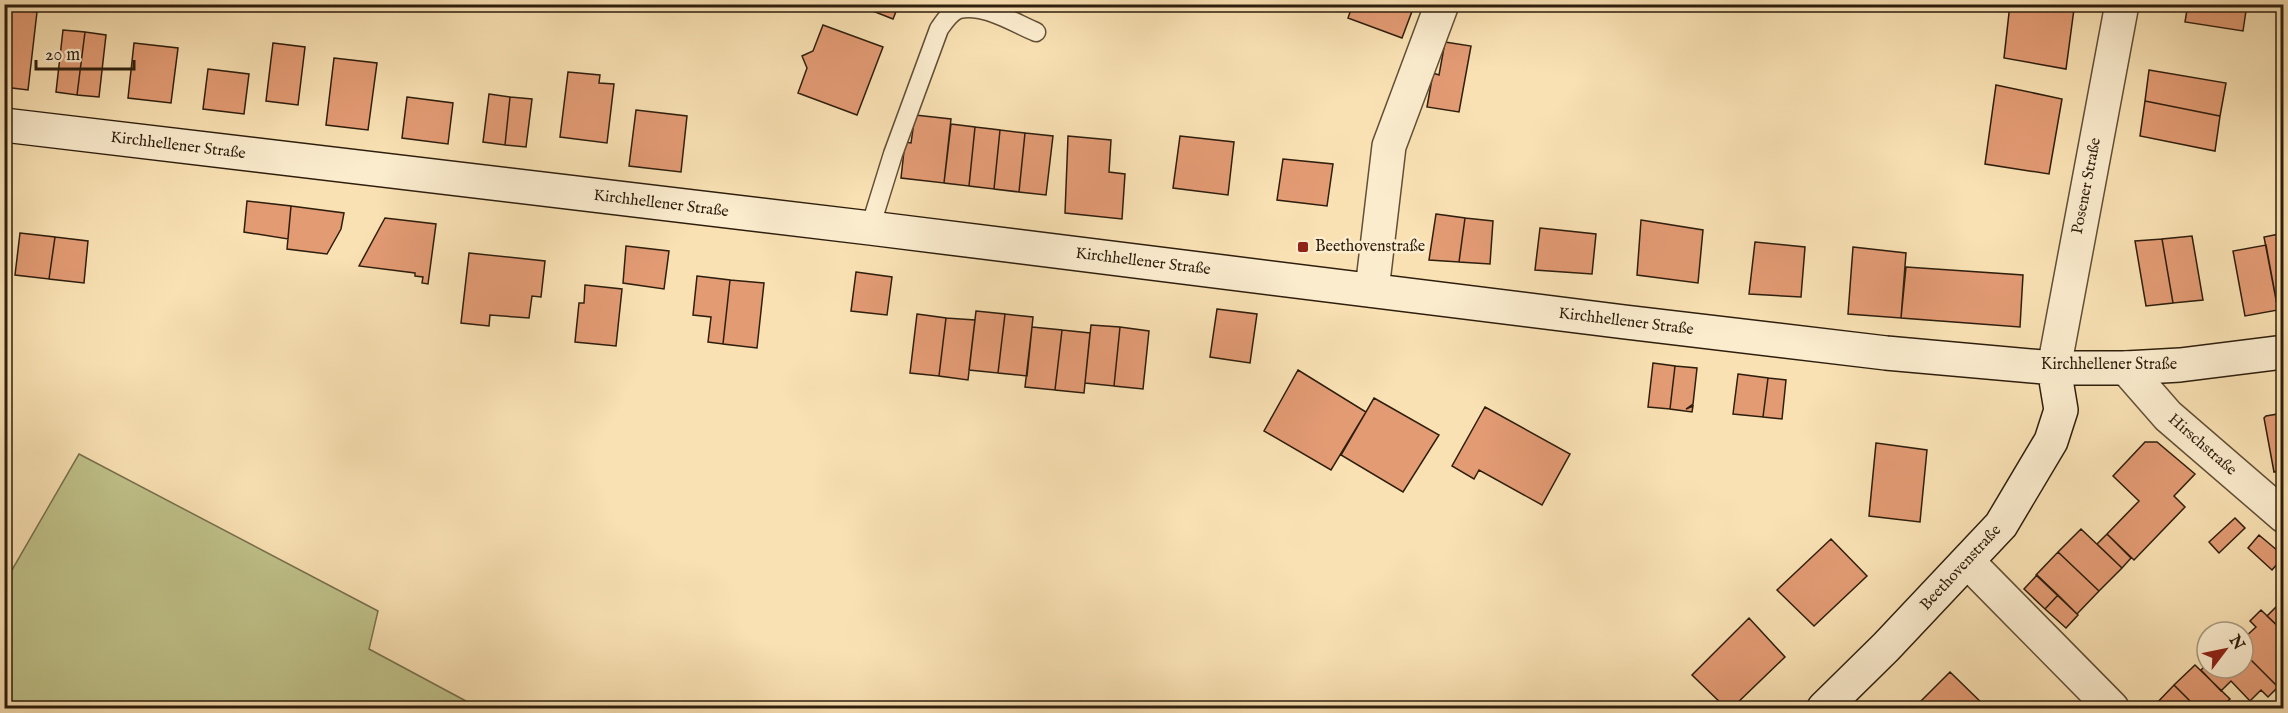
<svg xmlns="http://www.w3.org/2000/svg" width="2288" height="713" font-family="'IM FELL English',serif">
  <style>
    .green { fill: #c0c28a; stroke: #77704c; stroke-width: 1.5 }
    .building { fill: #e39b74; stroke: #2e1e0d; stroke-width: 1.5 }
    .lines { fill: none; stroke-linecap: round; stroke-linejoin: round }
    .lane-casing { stroke: #614f36; stroke-width: 21 }
    .street-casing { stroke: #614f36; stroke-width: 36 }
    .secondary-casing { stroke: #2e1e0d; stroke-width: 36 }
    .lane { stroke: #fbecce; stroke-width: 18 }
    .street { stroke: #fbecce; stroke-width: 33 }
    .secondary { stroke: #fbecce; stroke-width: 33 }
    .poi-dot { fill: #8f2418; stroke: #fbecce; stroke-width: 2 }
    .labels { text-anchor: middle; dominant-baseline: central; stroke-width: 5; stroke-linejoin: round; paint-order: stroke }
    .street-label { font-size: 16px; fill: #2e1e0d; stroke: #fbecce }
    .poi-label { font-size: 16px; fill: #2e1e0d; stroke: #fbecce; text-anchor: start }
  </style>
  <rect width="100%" height="100%" fill="#f9e1b3"/>
  <filter id="stains"><feTurbulence type="fractalNoise" baseFrequency=".00333" numOctaves="4"/><feColorMatrix values="0 0 0 0 .2 0 0 0 0 .09 0 0 0 0 .02 0 0 0 .5 -.17"/></filter>
  <radialGradient id="worn" r=".72"><stop offset=".6" stop-color="#630" stop-opacity="0"/><stop offset="1" stop-color="#630" stop-opacity=".3"/></radialGradient>
  <path class="green" d="M79,454l299,157 -9,38 110,59h-474v-126z"/>
  <path class="building" d="M855,4h44l-6,15z
    M1353,4h58l3,2 -12,32 -54,-20z
    M2010,4h32l32,5 -8,60 -62,-11z
    M2188,4h59l-4,27 -58,-9z
    M4,8l33,4 -9,78 -24,-3z
    M823,25l60,22 -26,68 -59,-22 9,-25 -5,-12 11,-5z
    M63,30l22,2 -8,63 -21,-3z
    M85,32l21,3 -7,62 -22,-2z
    M1445,42l26,4 -12,66 -32,-5 6,-34 6,2z
    M134,43l44,5 -7,55 -43,-5z
    M273,43l32,4 -7,58 -32,-4z
    M334,58l43,5 -9,67 -42,-5z
    M208,69l41,5 -5,40 -41,-5z
    M2149,70l77,13 -6,33 -75,-15z
    M568,72l32,3 -1,8 15,1 -7,59 -47,-6z
    M1996,85l66,14 -13,75 -64,-10z
    M489,94l21,3 -5,48 -22,-3z
    M407,97l46,6 -5,41 -46,-6z
    M510,97l22,2 -6,48 -21,-2z
    M2145,101l75,15 -5,35 -75,-15z
    M636,110l51,6 -6,56 -52,-6z
    M915,115l36,4 -7,64 -43,-5 4,-36 6,1z
    M951,124l24,3 -6,59 -25,-3z
    M975,127l25,3 -6,59 -25,-3z
    M1000,130l25,3 -6,59 -25,-3z
    M1025,133l28,3 -7,59 -27,-3z
    M1068,136l43,4 -2,32 16,2 -3,45 -57,-6z
    M1180,136l54,6 -6,53 -55,-7z
    M1283,159l50,5 -6,42 -50,-6z
    M247,201l44,5 -3,33 -44,-7z
    M291,206l53,7 -3,16 -14,25 -40,-5z
    M1436,214l29,4 -6,44 -30,-2z
    M385,218l51,6 -8,60 -6,-1 1,-6 -8,-1v-3l-56,-7z
    M1465,218l28,3 -3,43 -31,-2z
    M1641,220l62,10 -5,53 -61,-8z
    M1540,228l56,6 -4,40 -57,-4z
    M20,233l35,4 -6,42 -34,-4z
    M2284,233v75l-6,2 -14,-73z
    M2192,236l11,64 -30,3 -11,-64z
    M55,237l33,4 -4,42 -35,-4z
    M2162,239l11,64 -27,3 -11,-65z
    M1755,242l50,5 -4,50 -52,-3z
    M2266,245l12,65 -33,6 -12,-65z
    M626,246l43,5 -5,38 -41,-6z
    M1853,247l53,6 -5,65 -53,-4z
    M469,253l76,8 -4,36 -9,-1 -3,22 -39,-3 -1,11 -28,-3z
    M1906,267l117,8 -3,52 -119,-9z
    M856,272l36,5 -5,38 -36,-4z
    M697,276l33,4 -7,64 -15,-2 3,-25 -18,-2z
    M730,280l34,3 -7,65 -34,-4z
    M585,285l37,4 -6,57 -41,-4 4,-39h5z
    M1217,309l40,5 -7,49 -40,-6z
    M976,311l29,3 -7,59 -29,-3z
    M917,314l29,4 -7,58 -29,-3z
    M1005,314l28,3 -6,59 -29,-3z
    M946,318l29,2 -7,60 -29,-4z
    M1091,325l29,2 -6,59 -29,-3z
    M1032,327l30,3 -7,60 -30,-3z
    M1120,327l29,4 -6,58 -29,-3z
    M1062,330l28,3 -6,60 -29,-3z
    M1653,363l22,3 -5,43 -22,-2z
    M1675,366l22,2 -4,36 -7,5 7,-3 -1,6 -22,-3z
    M1298,370l68,42 -35,58 -67,-39z
    M1738,374l30,4 -5,39 -30,-3z
    M1768,378l18,2 -4,39 -19,-2z
    M1374,398l65,37 -36,57 -62,-37z
    M1485,407l85,47 -28,51 -63,-35 -5,9 -22,-13z
    M2284,413v57l-10,2 -10,-54 2,-2z
    M2145,442h12l38,32 -21,22 11,11 -51,53 -27,-26 32,-33 -26,-25z
    M1876,443l51,7 -7,72 -51,-6z
    M2235,518l10,10 -26,25 -10,-11z
    M2081,529l41,39 -23,23 -41,-39z
    M2107,534l24,24 -9,10 -25,-24z
    M2259,535l25,21 -12,14 -24,-22z
    M1831,539l36,37 -53,50 -37,-36z
    M2058,552l41,39 -22,23 -41,-39z
    M2037,575l21,20 -13,14 -21,-20z
    M2058,595l20,20 -12,13 -21,-19z
    M2284,599v33l-17,-16z
    M2261,610l23,22v15l-2,2 2,2v17l-3,2 3,3v9l-6,5 -35,-35v-13l13,-12 -6,-6z
    M1749,618l36,39 -53,51h-6l-34,-33z
    M2243,652l35,35 -10,10 -7,-7 -11,11 -19,-20 -10,10 -20,-21 6,-6v4h36z
    M2195,665l35,34 -10,9h-23l-23,-23z
    M1950,672l37,36h-73z
    M2174,685l23,23h-41l-2,-2z"/>
  <g class="lines">
    <g class="lane-casing">
      <path id="lane" d="M870,228l23,-74 46,-125c5,-7 11,-17 20,-20 25,-6 55,14 77,23"/>
    </g>
    <g class="street-casing">
      <path id="street" d="M1372,290l17,-144 53,-142
        M2054,368l68,-364
        M2126,368l42,48 116,100
        M1968,562l144,146"/>
    </g>
    <g class="secondary-casing">
      <path id="secondary" d="M4,125l866,103 755,94 261,31 168,15h72l54,-3 104,-13
        M1824,708l62,-61 115,-122 50,-84 10,-31 -7,-42"/>
    </g>
    <use href="#lane" class="lane"/>
    <use href="#street" class="street"/>
    <use href="#secondary" class="secondary"/>
  </g>
  <rect class="poi-dot" x="1297" y="241" width="12" height="12" rx="3"/>
  <g class="labels">
    <g class="street-label">
      <text transform="translate(178 146) rotate(7)">Kirchhellener Straße</text>
      <text transform="translate(2087 186) rotate(-79)">Posener Straße</text>
      <text transform="translate(661 204) rotate(7)">Kirchhellener Straße</text>
      <text transform="translate(1143 262) rotate(7)">Kirchhellener Straße</text>
      <text transform="translate(1626 322) rotate(7)">Kirchhellener Straße</text>
      <text x="2109" y="365">Kirchhellener Straße</text>
      <text transform="translate(2202 445) rotate(41)">Hirschstraße</text>
      <text transform="translate(1961 568) rotate(-47)">Beethovenstraße</text>
    </g>
    <g class="poi-label">
      <text x="1315" y="247">Beethovenstraße</text>
    </g>
  </g>
  <rect width="2288" height="713" fill="none" stroke="#f9e1b3" stroke-width="24"/>
  <rect x="6" y="6" width="2276" height="701" fill="none" stroke="#2e1e0d" stroke-width="3"/>
  <rect x="12" y="12" width="2264" height="689" fill="none" stroke="#2e1e0d" stroke-width="1.5"/>
  <g transform="translate(2225 650) rotate(58)"><circle r="28" fill="#fbecce" stroke="#a99a81" stroke-width="1.5"/>
  <path d="M0-4.5L10 22L0 15L-10 22Z" fill="#8f2418"/>
  <text y="-9" font-size="16" font-weight="bold" text-anchor="middle" fill="#2e1e0d">N</text>
  </g>
  <path d="M36 60v9h98v-9" fill="none" stroke="#2e1e0d" stroke-width="3"/>
  <text x="45" y="60" font-size="18" fill="#2e1e0d" stroke="#fbecce" stroke-width="4.5" paint-order="stroke">20 m</text>
  <rect width="100%" height="100%" filter="url(#stains)"/>
  <rect width="100%" height="100%" fill="url(#worn)"/>
</svg>
